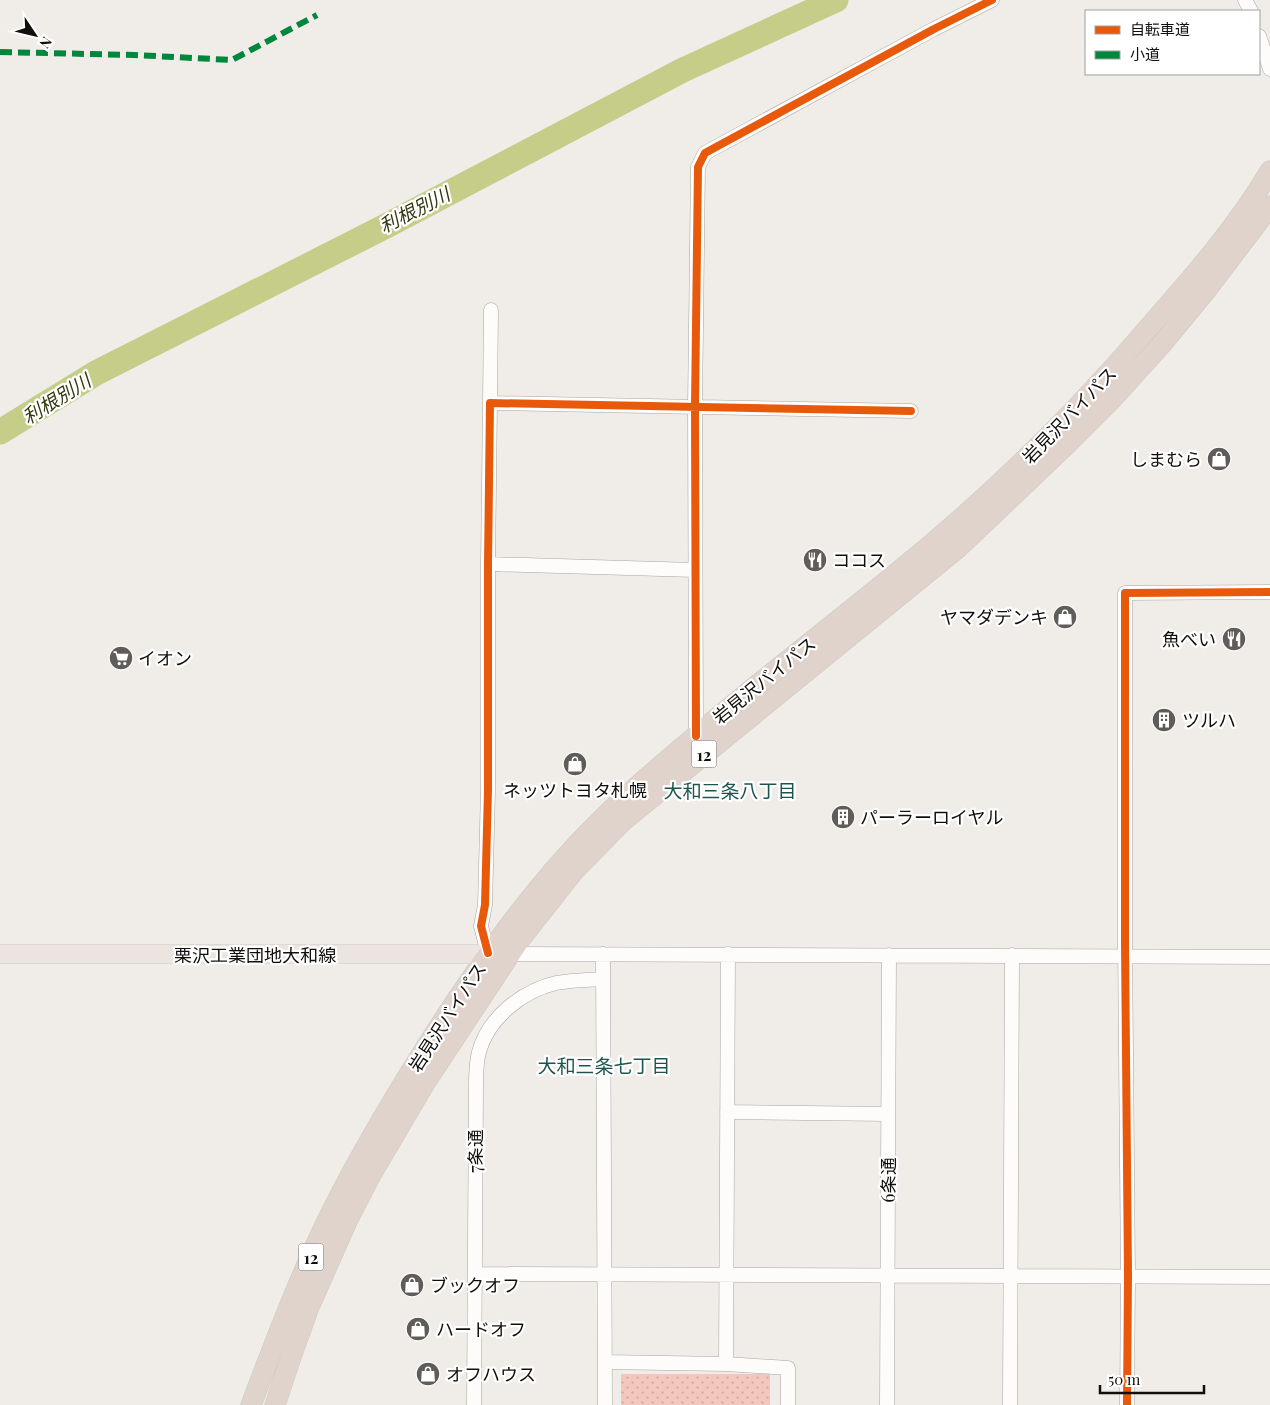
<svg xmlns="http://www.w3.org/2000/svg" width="1270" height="1405" font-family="'Playfair Display','Noto Sans JP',serif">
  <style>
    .park { fill: url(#park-dots) }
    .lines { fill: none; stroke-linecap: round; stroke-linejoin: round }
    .river { stroke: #c5cd88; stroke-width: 25 }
    .minor-casing { stroke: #a8a6a2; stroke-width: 15 }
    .major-casing { stroke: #cac8c6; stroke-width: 19 }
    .highway-casing { stroke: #cac8c6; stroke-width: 21 }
    .minor { stroke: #fdfcfb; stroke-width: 14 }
    .major { stroke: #ece4de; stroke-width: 18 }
    .highway { stroke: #e0d3cb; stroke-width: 20 }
    .quiet { stroke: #00873e; stroke-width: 6; stroke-dasharray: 12 6; stroke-linecap: butt }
    .cycleway-casing { stroke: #fff; stroke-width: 11 }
    .cycleway { stroke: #e8590c; stroke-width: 8 }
    .labels { text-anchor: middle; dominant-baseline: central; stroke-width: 4.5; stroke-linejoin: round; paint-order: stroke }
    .shield { fill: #fff; stroke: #585755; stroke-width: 1 }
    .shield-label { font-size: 16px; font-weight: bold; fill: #110f0c }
    .street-label { font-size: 18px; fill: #110f0c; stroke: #fff }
    .poi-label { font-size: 18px; fill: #110f0c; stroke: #fff; text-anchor: start }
    .water-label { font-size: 19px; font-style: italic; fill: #33380f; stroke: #fff }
    .neighbourhood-label { font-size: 19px; fill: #1d554c; stroke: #fff }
  </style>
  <defs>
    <pattern id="park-dots" width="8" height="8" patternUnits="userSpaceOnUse" patternTransform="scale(1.25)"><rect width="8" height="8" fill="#f4c7be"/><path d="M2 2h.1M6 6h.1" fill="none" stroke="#d0aaa2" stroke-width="1.8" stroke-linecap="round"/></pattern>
  </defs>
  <rect width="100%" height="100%" fill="#f0ece7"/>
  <path class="park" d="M621,1374h149v31h-149z"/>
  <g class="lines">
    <path class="river" d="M0,432l96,-59 288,-146 299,-157 153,-70"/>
    <g class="minor-casing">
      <path id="minor" d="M1245,0l6,11
        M1259,36l11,33
        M490,403l1,-93
        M488,564l207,6
        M696,736l-1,-330 3,-239 7,-14 229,-124 58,-29
        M488,953l-7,-27 4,-21 3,-115v-226l2,-161 421,8
        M510,954l760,3
        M603,954l2,451
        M727,1112l161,2
        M475,1274l795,3
        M605,1362l121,2 62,4v37
        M726,1364l2,-410
        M474,1405l2,-319c0,-11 0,-23 3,-34 9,-34 43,-61 77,-69 15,-3 31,-3 46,-4
        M887,1405l2,-450
        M1010,1405l2,-450
        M1127,1405l1,-129 -3,-334v-349l145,-1"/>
    </g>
    <g class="major-casing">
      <path id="major" d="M0,954h499"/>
    </g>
    <g class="highway-casing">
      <path id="highway" d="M251,1405c24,-63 48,-127 78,-188 35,-71 76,-138 119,-204 44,-66 90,-130 146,-186 30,-31 64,-59 97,-87 64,-55 131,-106 196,-159 96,-77 184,-162 263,-255 43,-49 87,-99 120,-155
        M275,1405l17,-51 17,-47 39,-88 24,-46 53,-90 93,-141 55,-70 51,-52 335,-273 103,-98 51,-51 48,-53 47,-57 62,-82"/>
    </g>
    <use href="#minor" class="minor"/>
    <use href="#major" class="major"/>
    <use href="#highway" class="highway"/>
    <path class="quiet" d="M0,52l134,3 98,5 85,-45"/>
    <g class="cycleway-casing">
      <path id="cycleway" d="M696,736l-1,-330 3,-239 7,-14 229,-124 58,-29
        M488,953l-7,-27 4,-21 3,-115v-226l2,-161 421,8
        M1127,1405l1,-129 -3,-334v-349l145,-1"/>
    </g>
    <use href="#cycleway" class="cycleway"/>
  </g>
  <defs>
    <g id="shop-disc" transform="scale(1.25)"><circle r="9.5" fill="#5f5c59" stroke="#fff"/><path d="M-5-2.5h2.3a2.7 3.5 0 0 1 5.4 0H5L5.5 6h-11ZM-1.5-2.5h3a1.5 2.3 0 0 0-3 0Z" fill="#fff"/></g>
    <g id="restaurant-disc" transform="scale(1.25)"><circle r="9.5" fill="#5f5c59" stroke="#fff"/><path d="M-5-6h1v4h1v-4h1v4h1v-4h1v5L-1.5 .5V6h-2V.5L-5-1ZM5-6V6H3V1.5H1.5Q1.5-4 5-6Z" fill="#fff"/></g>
    <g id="supermarket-disc" transform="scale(1.25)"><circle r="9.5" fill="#5f5c59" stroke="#fff"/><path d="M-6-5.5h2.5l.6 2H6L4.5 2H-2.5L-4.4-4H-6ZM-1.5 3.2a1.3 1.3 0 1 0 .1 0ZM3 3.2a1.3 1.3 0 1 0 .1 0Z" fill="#fff"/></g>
    <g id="building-disc" transform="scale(1.25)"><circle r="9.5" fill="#5f5c59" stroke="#fff"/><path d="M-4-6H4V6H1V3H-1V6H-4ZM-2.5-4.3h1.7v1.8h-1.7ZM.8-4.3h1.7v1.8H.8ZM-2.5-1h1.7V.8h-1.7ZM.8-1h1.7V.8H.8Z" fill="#fff"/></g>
  </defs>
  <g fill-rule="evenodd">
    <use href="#shop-disc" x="1219" y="459"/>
    <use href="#restaurant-disc" x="815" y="560"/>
    <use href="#shop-disc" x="1065" y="617"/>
    <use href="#restaurant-disc" x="1234" y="639"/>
    <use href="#supermarket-disc" x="121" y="658"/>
    <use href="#building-disc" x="1164" y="720"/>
    <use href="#shop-disc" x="575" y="764"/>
    <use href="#building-disc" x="843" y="817"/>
    <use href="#shop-disc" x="412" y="1285"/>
    <use href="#shop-disc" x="418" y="1329"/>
    <use href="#shop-disc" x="428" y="1374"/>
  </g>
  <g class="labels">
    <g class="shield">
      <rect x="691.5" y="740.5" width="25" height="27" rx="4"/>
      <rect x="298.5" y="1243.5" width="25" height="27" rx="4"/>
    </g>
    <g class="shield-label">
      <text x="704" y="754">12</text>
      <text x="311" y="1257">12</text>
    </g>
    <g class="street-label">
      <text transform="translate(1069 415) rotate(-46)">岩見沢バイパス</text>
      <text transform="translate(764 680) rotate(-39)">岩見沢バイパス</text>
      <text x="255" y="955">栗沢工業団地大和線</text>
      <text transform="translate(447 1017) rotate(-57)">岩見沢バイパス</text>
      <text transform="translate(475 1151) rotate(-90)">7条通</text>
      <text transform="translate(888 1180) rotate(-90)">6条通</text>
    </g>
    <g class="poi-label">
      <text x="1202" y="459" text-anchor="end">しまむら</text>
      <text x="832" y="560">ココス</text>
      <text x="1048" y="617" text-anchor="end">ヤマダデンキ</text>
      <text x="1216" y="639" text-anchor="end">魚べい</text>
      <text x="138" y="658">イオン</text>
      <text x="1182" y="720">ツルハ</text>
      <text x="575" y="790" text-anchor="middle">ネッツトヨタ札幌</text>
      <text x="860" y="817">パーラーロイヤル</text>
      <text x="430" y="1285">ブックオフ</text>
      <text x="436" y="1329">ハードオフ</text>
      <text x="446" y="1374">オフハウス</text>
    </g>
    <g class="water-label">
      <text transform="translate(414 209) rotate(-27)">利根別川</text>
      <text transform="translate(56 398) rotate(-32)">利根別川</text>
    </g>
    <g class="neighbourhood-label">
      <text x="730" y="790">大和三条八丁目</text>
      <text x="604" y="1065">大和三条七丁目</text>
    </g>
  </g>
  <rect x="1085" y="10" width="175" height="65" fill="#ffffff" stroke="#a09f9e"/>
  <rect x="1095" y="26" width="25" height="8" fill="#e8590c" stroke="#a09f9e"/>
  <text x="1130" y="35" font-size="15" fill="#110f0c">自転車道</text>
  <rect x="1095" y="51" width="25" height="8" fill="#00873e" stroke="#a09f9e"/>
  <text x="1130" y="60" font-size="15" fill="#110f0c">小道</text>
  <g transform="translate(35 35) rotate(125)" stroke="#ffffff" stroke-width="4" paint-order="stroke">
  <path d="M0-4L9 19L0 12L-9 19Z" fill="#110f0c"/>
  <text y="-8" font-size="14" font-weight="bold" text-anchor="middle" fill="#110f0c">N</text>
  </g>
  <path d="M1100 1385v8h104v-8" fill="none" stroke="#110f0c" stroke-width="2.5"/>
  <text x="1108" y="1385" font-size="15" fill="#110f0c" stroke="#ffffff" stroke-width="4" paint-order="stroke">50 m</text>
</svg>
